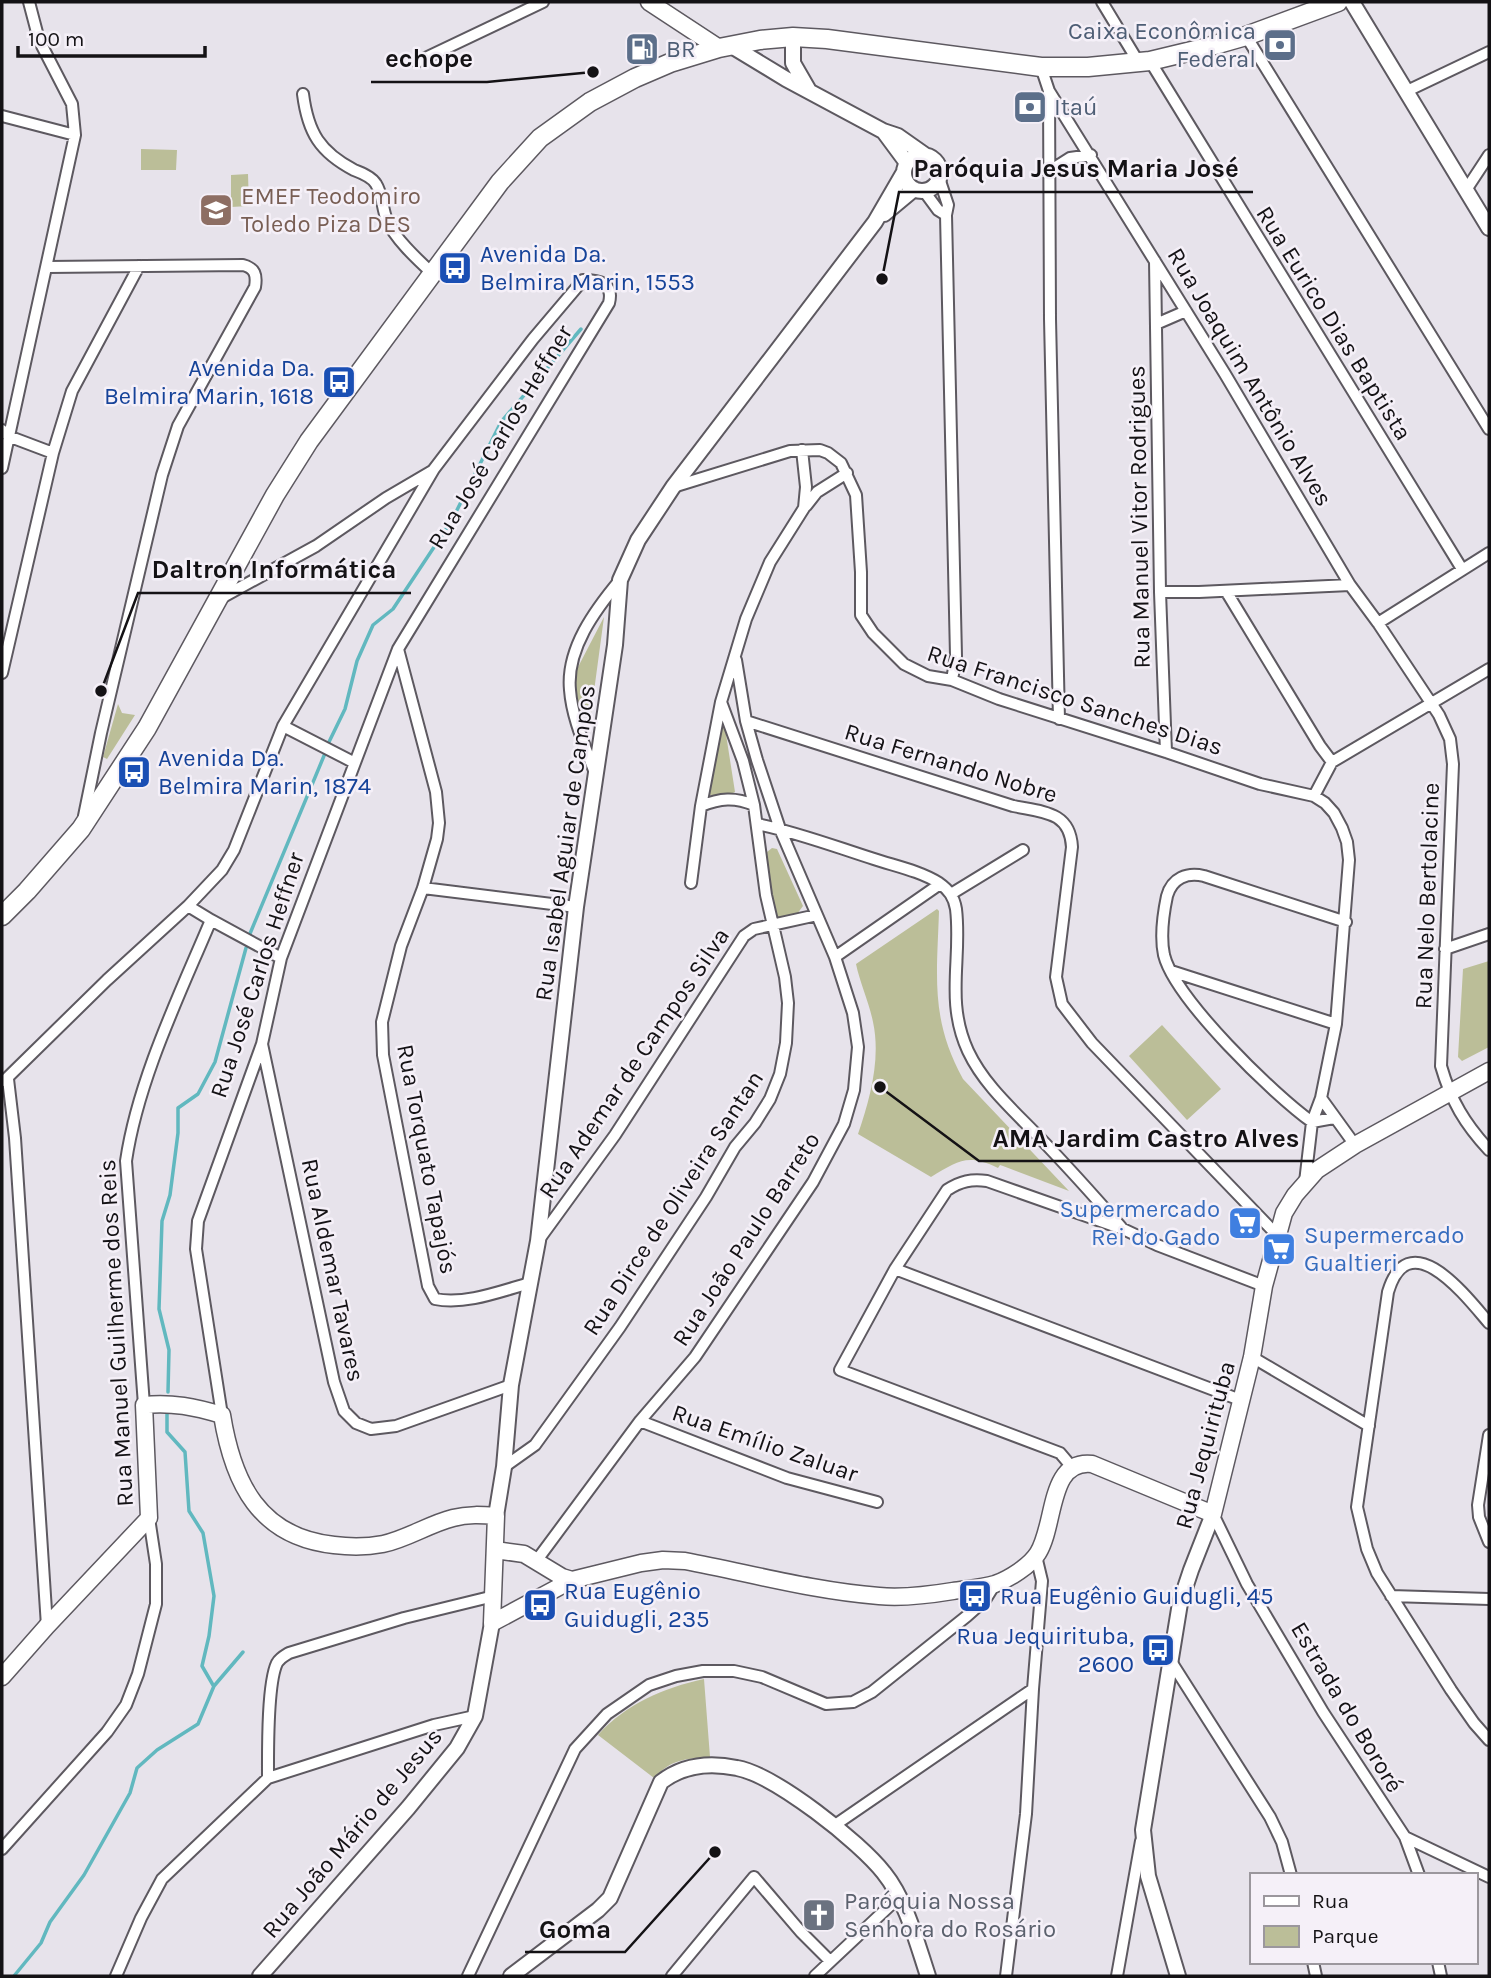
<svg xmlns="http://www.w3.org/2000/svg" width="1491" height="1978" font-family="Karla,sans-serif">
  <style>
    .green { fill: #bbbe98 }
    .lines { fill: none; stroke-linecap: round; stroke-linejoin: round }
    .stream { stroke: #61b8bf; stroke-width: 3.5 }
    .minor-casing { stroke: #5d5960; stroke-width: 14 }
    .tertiary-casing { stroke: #5d5960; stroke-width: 18 }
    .secondary-casing { stroke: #5d5960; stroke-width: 19 }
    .primary-casing { stroke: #5d5960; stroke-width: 21 }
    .minor { stroke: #fff; stroke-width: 10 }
    .tertiary { stroke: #fff; stroke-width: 14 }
    .secondary { stroke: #fff; stroke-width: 16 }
    .primary { stroke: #fff; stroke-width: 18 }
    .labels { text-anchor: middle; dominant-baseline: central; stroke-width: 5; stroke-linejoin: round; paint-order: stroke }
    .service-label { font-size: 24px; fill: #4e5e75; stroke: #f5f0f8; text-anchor: start }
    .education-label { font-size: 24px; fill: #785e54; stroke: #f5f0f8; text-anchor: start }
    .transit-label { font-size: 24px; fill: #164399; stroke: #f5f0f8; text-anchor: start }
    .street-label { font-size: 24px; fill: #141215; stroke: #f5f0f8 }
    .shop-label { font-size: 24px; fill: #366cbe; stroke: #f5f0f8; text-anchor: end }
    .worship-label { font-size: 24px; fill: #5b616d; stroke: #f5f0f8; text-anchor: start }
    .leader { fill: none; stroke: #141215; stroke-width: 2.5 }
    .callout-dot { fill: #141215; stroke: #f5f0f8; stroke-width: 2.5 }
    .callout-label { font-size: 26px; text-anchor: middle; font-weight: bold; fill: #141215; stroke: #f5f0f8; stroke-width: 5; stroke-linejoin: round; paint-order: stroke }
  </style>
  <rect width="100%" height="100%" fill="#e7e3eb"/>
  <path class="green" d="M141,149l36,1 -1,20h-35z
    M248,174l1,32 -18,1v-32z
    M604,617l-14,104 -26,-27z
    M118,704l4,9 13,2 -28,44 -4,-2z
    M721,725l4,3 10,64c-11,6 -20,6 -31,0z
    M772,848l5,1 26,57 -9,12 -14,1 -9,-7 -4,-60z
    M937,909l2,2c-2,65 -9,108 24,168l106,112 -66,-25 -3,-1 -2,3c-31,-15 -40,-7 -67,9l-73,-43c12,-35 23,-75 15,-112 -4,-20 -13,-39 -17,-58z
    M1489,961v86l-27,14 -4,-4 5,-88z
    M1162,1025l59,64 -34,31 -58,-64z
    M704,1679l6,78c-26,2 -38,2 -56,21l-56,-43c28,-31 65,-47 106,-56z"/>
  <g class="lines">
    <path class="stream" d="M328,744l17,-35 12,-48 16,-36 20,-16 59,-89 49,-98 80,-93
      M249,936l77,-185
      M168,1392l1,-42 -10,-41 3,-88 8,-26 8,-62v-25l20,-14 17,-32 31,-114
      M167,1409v23l18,20 4,59 14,22 11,63 -5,40 -7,30 11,19
      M14,1976l27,-33 9,-21 34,-47 46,-82 7,-25 20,-18 41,-26 16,-38 29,-34"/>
    <g class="minor-casing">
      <path id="minor" d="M1102,2l37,61
        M1246,36l243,393
        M1150,61l312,508
        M417,62l126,-60
        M1041,67l8,24 176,283 125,211 28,38 61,92 11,24 3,25 -12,302c10,35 24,58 48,84
        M1049,91l1,228 9,400
        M1407,91l82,-39
        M303,94c5,39 17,58 51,76 8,3 18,7 22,14 7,11 6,25 11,36 7,18 31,40 45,53
        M2,116l73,19
        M1048,172l22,-14 21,-3
        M939,178l9,27 -2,10 10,441 -4,24
        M1466,190l23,-35
        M924,191l14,19 8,5
        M1155,261l5,331 6,160
        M48,267l195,-2c12,3 14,10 12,22l-77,139 -16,49 -61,258 -17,83
        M1156,324l30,-13
        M2,430l6,6 45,17
        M2,468l73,-333 -3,-31 -33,-64 -10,-38
        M673,487l117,-36 30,-1 8,3 13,10 15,32 5,77v43l12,18 31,31 24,12 24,4 47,19 167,53 94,32 54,12 11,7 9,10 8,15 5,14 2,18 -13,164 -15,74 -9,24 -7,60
        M806,506l11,-14 30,-19
        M1226,591l94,155 12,16 -18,34
        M1160,592h39l151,-7
        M221,598l95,-52 70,-48 46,-27
        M1378,623l111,-70
        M398,649l38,143 3,31 -2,16 -14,49 -22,58 -19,76 1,33 45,231 7,13c31,6 66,-8 95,-16
        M2,673l51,-220 19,-62 67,-125
        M746,721l267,85c29,6 57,5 59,41l-16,130 6,27 30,39 185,192
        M283,726l70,36
        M1332,762l157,-93
        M595,773c-10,-27 -23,-55 -25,-83 -4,-41 25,-80 50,-110
        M701,806c19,-8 34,-9 53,-1
        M757,824c40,8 79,23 117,35 21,7 46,12 65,24 10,7 15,14 17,26 6,50 -11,92 12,142 16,34 45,59 71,86 28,29 55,59 82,90
        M691,883l10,-77 20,-104 25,-83 24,-57 34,-54 2,-21 -4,-37
        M423,888l153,19
        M951,894l72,-44
        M211,920l70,38
        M1445,949l44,-15
        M835,957l105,-73
        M1171,971l165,53
        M262,1044l72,338 10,29 12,12 15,6 25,-3 115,-41
        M8,1079l7,59 32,488
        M4,1081l103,-101 81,-74
        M1321,1098l34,47
        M1334,1118l-22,4c-38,-27 -137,-123 -148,-167 -4,-19 -1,-40 3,-59 5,-18 20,-24 37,-20l142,46
        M538,1241l77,-106 129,-199 10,-7 63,-14
        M895,1269l348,132
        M1489,1323c-23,-27 -80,-101 -101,-31l-31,215 10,42 10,24 74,117 23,33 15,17
        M1252,1357l117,69
        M144,1405l-18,-244c12,-81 53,-165 85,-241l-23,-14 34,-36 12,-20 49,-124 151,-257 99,-130 50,-59c16,0 31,3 26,23l-211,346 -117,309 -19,86 -64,177 -2,28 26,166
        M640,1421l147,57 90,24
        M1489,1435l-11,70 1,12 10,25
        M1071,1466l-11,-13 -220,-83 55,-101 52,-79c14,-9 24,-11 40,-9l136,48 34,16 107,41
        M504,1467l31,-22 85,-118 86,-130 29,-50 20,-24 15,-24 10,-25 6,-31 2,-40 -3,-26 -19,-82 -12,-90 -11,-44 -22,-59
        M1213,1514l34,70 76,128 82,125 84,40
        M537,1560l103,-139 55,-64 118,-175 31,-58 10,-34 4,-43 -5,-34 -18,-56 -55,-128 -23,-69 -11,-39 -10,-61
        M1391,1596l98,3
        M1172,1663l98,154 12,25 9,33
        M268,1778c0,-25 -1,-94 9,-115 3,-5 7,-7 12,-10l115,-35 90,-22
        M835,1825l198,-136
        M1405,1837l14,38
        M2,1849l105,-117 19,-27 12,-31 18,-70v-40l-7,-46
        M1313,1962l3,14
        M1438,1962l3,14
        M116,1976l25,-58 21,-39 106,-101 166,-53 41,-9
        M468,1976l107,-227 32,-35 42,-29 27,-9 27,-5h31l28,6 64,27 27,-2 19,-10 95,-76 18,-16 10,-16
        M672,1976l82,-99 47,55 29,29
        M815,1976l83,-78
        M1006,1976l20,-162 7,-125 9,-108 -6,-25
        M1117,1976l24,-135"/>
    </g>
    <g class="tertiary-casing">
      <path id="tertiary" d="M1352,2l137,226
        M793,37v26l15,26
        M730,45l56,34 97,52 15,5 27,19
        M884,132l23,31
        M904 173a18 18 0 1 1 36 0a18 18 0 1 1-36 0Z
        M884,214l30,-25
        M496,1516l8,-49 7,-82 27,-144 38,-334 39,-262 5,-65 18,-40 35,-53 202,-265 29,-50
        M260,1976l148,-168 49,-60 18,-32 17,-93
        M511,1976l87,-66 12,-12 51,-116c22,-17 48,-20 76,-14 38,7 123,74 147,105 22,27 33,70 44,103
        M1178,1976l-30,-100 -5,-46 37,-227 11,-33 22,-56"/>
    </g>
    <g class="secondary-casing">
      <path id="secondary" d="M649,2l70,46
        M495,1550l29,4 38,23 10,3
        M492,1623l80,-43 69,-17 22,-3 22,1c64,12 128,30 194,35 23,2 50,-1 74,-5 13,-2 29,-3 42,-7 14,-5 35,-18 43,-31 18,-29 10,-94 54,-89l121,50 39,-157 12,-71 20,-73 11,-18 22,-25 38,-25 134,-74
        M2,1677l45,-51 102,-108 -5,-113c28,-3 51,2 78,10 11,68 37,122 112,130 16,2 33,2 49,-1 24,-5 46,-20 70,-26 15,-4 29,-3 43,-2l-4,107"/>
    </g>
    <g class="primary-casing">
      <path id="primary" d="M2,916l25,-25 54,-62 66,-101 128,-233 34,-54 191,-259 40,-44 50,-36 45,-24 35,-15 49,-15 41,-8 33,-3 34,2 214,28h47l62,-6 54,-13 42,-12 92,-34"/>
    </g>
    <use href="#minor" class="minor"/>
    <use href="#tertiary" class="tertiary"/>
    <use href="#secondary" class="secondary"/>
    <use href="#primary" class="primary"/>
  </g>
  <defs>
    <g id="bank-square" transform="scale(1.75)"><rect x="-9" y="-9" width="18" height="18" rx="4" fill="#5c6f8a" stroke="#f5f0f8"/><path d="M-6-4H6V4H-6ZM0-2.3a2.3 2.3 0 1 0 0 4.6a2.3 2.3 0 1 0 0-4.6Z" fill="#fff"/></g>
    <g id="fuel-square" transform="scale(1.75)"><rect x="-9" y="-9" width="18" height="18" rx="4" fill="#5c6f8a" stroke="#f5f0f8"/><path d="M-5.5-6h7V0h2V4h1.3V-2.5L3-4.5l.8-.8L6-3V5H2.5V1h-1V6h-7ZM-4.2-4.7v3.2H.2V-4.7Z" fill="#fff"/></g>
    <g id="school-square" transform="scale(1.75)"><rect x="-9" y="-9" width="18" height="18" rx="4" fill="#8d6e63" stroke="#f5f0f8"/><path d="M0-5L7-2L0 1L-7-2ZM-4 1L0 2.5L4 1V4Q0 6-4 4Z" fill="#fff"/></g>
    <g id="bus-square" transform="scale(1.75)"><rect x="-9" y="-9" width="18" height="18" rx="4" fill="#1a4fb4" stroke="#f5f0f8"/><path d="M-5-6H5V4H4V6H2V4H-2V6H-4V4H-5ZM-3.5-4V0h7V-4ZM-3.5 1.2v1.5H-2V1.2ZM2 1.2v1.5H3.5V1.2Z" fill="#fff"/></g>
    <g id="supermarket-square" transform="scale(1.75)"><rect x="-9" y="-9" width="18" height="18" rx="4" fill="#3f7fe0" stroke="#f5f0f8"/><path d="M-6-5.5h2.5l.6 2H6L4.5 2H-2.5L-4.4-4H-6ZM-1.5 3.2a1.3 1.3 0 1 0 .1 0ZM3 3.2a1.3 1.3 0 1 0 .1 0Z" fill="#fff"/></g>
    <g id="church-square" transform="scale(1.75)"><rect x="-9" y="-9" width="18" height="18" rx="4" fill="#6b7280" stroke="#f5f0f8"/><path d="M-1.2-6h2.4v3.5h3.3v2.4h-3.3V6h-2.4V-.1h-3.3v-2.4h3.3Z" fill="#fff"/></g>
  </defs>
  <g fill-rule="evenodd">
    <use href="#bank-square" x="1280" y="45"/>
    <use href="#fuel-square" x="642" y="49"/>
    <use href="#bank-square" x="1030" y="107"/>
    <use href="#school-square" x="216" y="210"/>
    <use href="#bus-square" x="455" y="268"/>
    <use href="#bus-square" x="339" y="382"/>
    <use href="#bus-square" x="134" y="772"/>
    <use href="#supermarket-square" x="1245" y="1223"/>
    <use href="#supermarket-square" x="1279" y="1249"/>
    <use href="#bus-square" x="975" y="1596"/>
    <use href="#bus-square" x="540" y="1605"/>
    <use href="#bus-square" x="1158" y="1650"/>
    <use href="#church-square" x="819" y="1915"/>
  </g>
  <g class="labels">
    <g class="service-label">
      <text x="1256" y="31" text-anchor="end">Caixa Econômica<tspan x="1256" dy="28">Federal</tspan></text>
      <text x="666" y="49">BR</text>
      <text x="1054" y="107">Itaú</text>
    </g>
    <g class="education-label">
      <text x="241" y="196">EMEF Teodomiro<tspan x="241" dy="28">Toledo Piza DES</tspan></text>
    </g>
    <g class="transit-label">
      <text x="480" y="254">Avenida Da.<tspan x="480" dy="28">Belmira Marin, 1553</tspan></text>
      <text x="314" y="368" text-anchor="end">Avenida Da.<tspan x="314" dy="28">Belmira Marin, 1618</tspan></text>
      <text x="158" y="758">Avenida Da.<tspan x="158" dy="28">Belmira Marin, 1874</tspan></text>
      <text x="564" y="1591">Rua Eugênio<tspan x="564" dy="28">Guidugli, 235</tspan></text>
      <text x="1000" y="1596">Rua Eugênio Guidugli, 45</text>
      <text x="1134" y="1636" text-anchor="end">Rua Jequirituba,<tspan x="1134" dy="28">2600</tspan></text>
    </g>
    <g class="street-label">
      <text transform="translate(1334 323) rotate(58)">Rua Eurico Dias Baptista</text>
      <text transform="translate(1250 377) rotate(59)">Rua Joaquim Antônio Alves</text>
      <text transform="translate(500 437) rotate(-59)">Rua José Carlos Heffner</text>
      <text transform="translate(1139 517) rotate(-91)">Rua Manuel Vitor Rodrigues</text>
      <text transform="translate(1075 700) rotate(18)">Rua Francisco Sanches Dias</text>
      <text transform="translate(951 763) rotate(17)">Rua Fernando Nobre</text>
      <text transform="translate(565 843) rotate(-82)">Rua Isabel Aguiar de Campos</text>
      <text transform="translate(1427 896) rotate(-88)">Rua Nelo Bertolacine</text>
      <text transform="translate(257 975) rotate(-72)">Rua José Carlos Heffner</text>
      <text transform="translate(634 1063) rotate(-56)">Rua Ademar de Campos Silva</text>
      <text transform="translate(427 1159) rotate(79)">Rua Torquato Tapajós</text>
      <text transform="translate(673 1203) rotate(-57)">Rua Dirce de Oliveira Santan</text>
      <text transform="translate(746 1239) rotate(-57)">Rua João Paulo Barreto</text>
      <text transform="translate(333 1270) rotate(78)">Rua Aldemar Tavares</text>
      <text transform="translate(116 1333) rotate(-93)">Rua Manuel Guilherme dos Reis</text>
      <text transform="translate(765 1443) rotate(19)">Rua Emílio Zaluar</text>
      <text transform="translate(1205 1445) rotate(-75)">Rua Jequirituba</text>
      <text transform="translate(1347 1707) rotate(59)">Estrada do Bororé</text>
      <text transform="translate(352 1833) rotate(-50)">Rua João Mário de Jesus</text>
    </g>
    <g class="shop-label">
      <text x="1220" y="1209">Supermercado<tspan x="1220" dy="28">Rei do Gado</tspan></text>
      <text x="1304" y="1235" text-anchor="start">Supermercado<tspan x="1304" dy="28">Gualtieri</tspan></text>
    </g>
    <g class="worship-label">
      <text x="844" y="1901">Paróquia Nossa<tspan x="844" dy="28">Senhora do Rosário</tspan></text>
    </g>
  </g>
  <path class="leader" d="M593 72L487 82H371M882 279L899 192H1253M101 691L138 593H411M880 1087L979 1161H1314M715 1852L625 1952H525"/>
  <g class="callout-dot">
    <circle cx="593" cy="72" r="7"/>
    <circle cx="882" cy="279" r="7"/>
    <circle cx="101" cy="691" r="7"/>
    <circle cx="880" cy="1087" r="7"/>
    <circle cx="715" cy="1852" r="7"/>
  </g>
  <g class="callout-label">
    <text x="429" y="67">echope</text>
    <text x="1076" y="177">Paróquia Jesus Maria José</text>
    <text x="274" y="578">Daltron Informática</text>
    <text x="1146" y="1147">AMA Jardim Castro Alves</text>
    <text x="575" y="1938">Goma</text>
  </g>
  <rect width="1491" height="1978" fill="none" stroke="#141215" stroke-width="7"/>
  <rect x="1250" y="1873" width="228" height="91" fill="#f5f0f8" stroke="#9b979d" stroke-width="2"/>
  <rect x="1264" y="1896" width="35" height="10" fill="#ffffff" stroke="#9b979d" stroke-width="2"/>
  <text x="1312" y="1908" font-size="21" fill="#141215">Rua</text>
  <rect x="1264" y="1926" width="35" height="21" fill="#bbbe98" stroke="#9b979d" stroke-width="2"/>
  <text x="1312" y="1943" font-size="21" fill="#141215">Parque</text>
  <path d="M18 46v10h187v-10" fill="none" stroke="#141215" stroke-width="3.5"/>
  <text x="28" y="46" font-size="21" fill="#141215" stroke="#f5f0f8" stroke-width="5" paint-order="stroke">100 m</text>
</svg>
